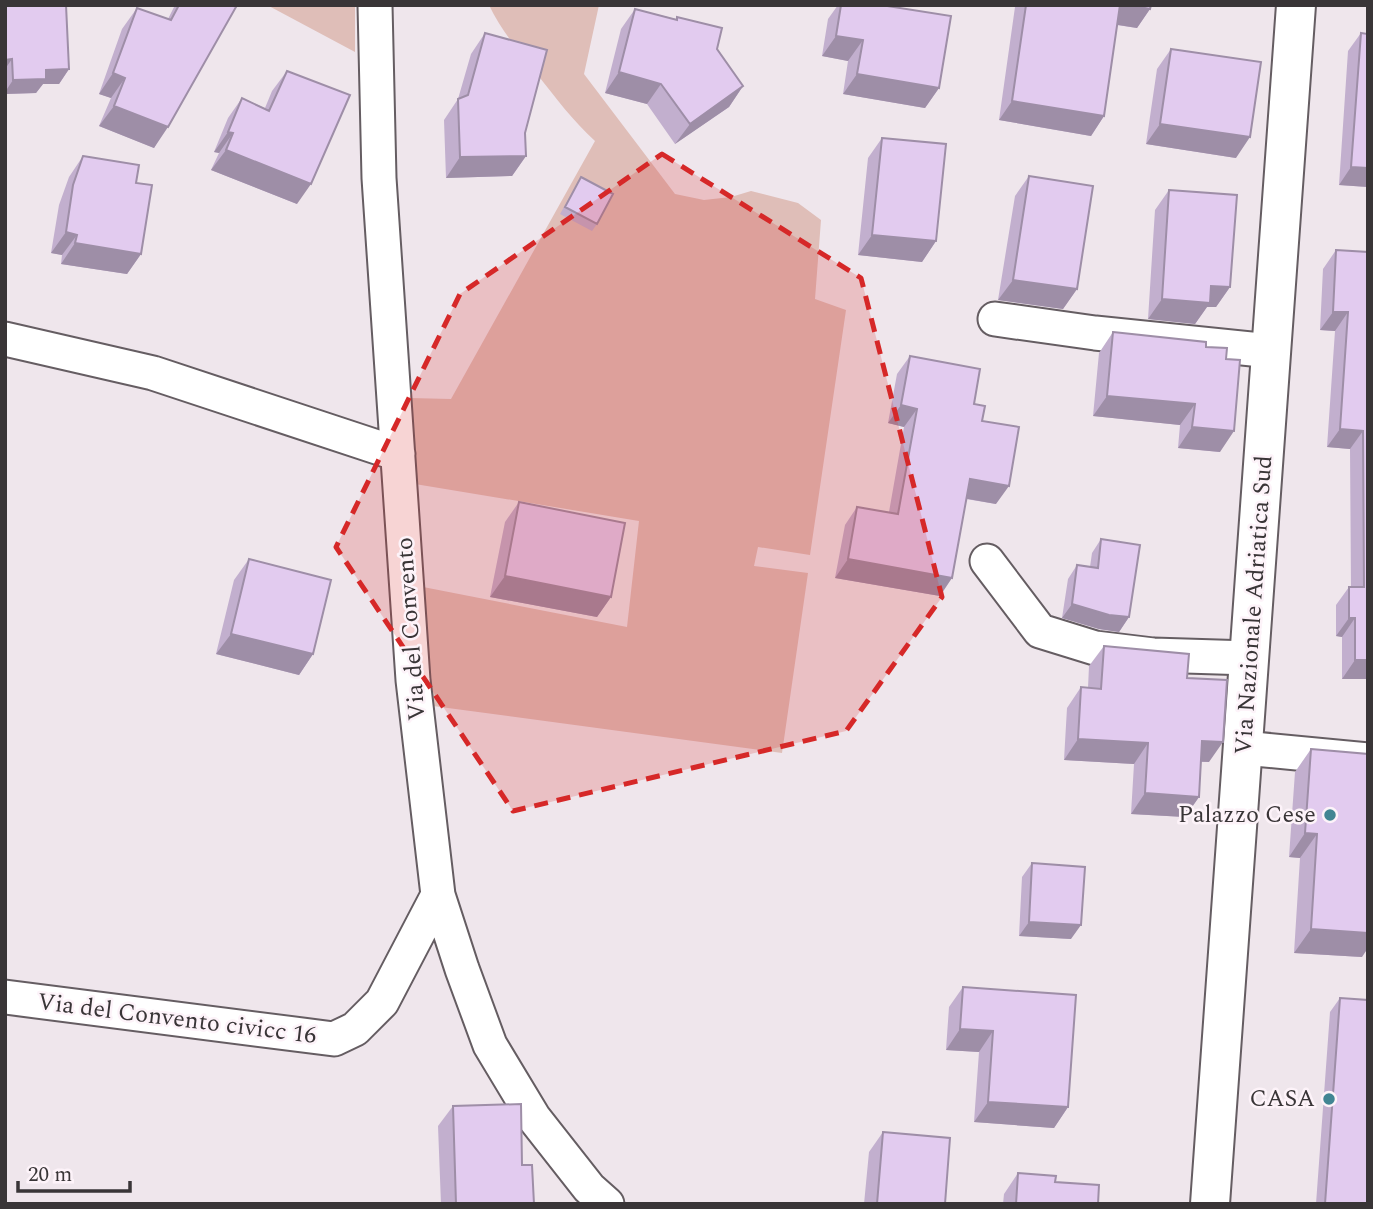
<svg xmlns="http://www.w3.org/2000/svg" width="1373" height="1209" font-family="Spectral,serif">
  <style>
    .green { fill: #dfbeb8 }
    .lines { fill: none; stroke-linecap: round; stroke-linejoin: round }
    .street-casing { stroke: #655d62; stroke-width: 37 }
    .secondary-casing { stroke: #655d62; stroke-width: 42 }
    .street { stroke: #fff; stroke-width: 33 }
    .secondary { stroke: #fff; stroke-width: 38 }
    .wall { fill: #c2afce }
    .shaded-wall { fill: #9e8ea7 }
    .building { fill: #e2cbef; stroke: #9e8ea7; stroke-width: 2 }
    .marked { fill: #d62828; fill-opacity: 0.2; stroke: #d62828; stroke-width: 5; stroke-dasharray: 14 9; stroke-linejoin: round }
    .poi-dot { fill: #418593; stroke: #fdf3f9; stroke-width: 2.5 }
    .labels { text-anchor: middle; dominant-baseline: central; stroke-width: 5; stroke-linejoin: round; paint-order: stroke }
    .street-label { font-size: 24px; fill: #393537; stroke: #fdf3f9 }
    .poi-label { font-size: 24px; fill: #393537; stroke: #fdf3f9; text-anchor: end }
  </style>
  <rect width="100%" height="100%" fill="#efe6ec"/>
  <path class="green" d="M267,5h88v47z
    M489,5h110l-15,69 91,120 29,6 27,-3 20,-6 47,12 23,17 -6,79 31,11 -36,245 -52,-8 -4,19 54,7 -26,180 -349,-47 -15,-120 209,41 12,-106 -224,-37 -6,-86 42,1 144,-258c-22,-20 -40,-44 -58,-67 -17,-22 -36,-43 -48,-69z"/>
  <g class="lines">
    <g class="street-casing">
      <path id="street" d="M375,5l4,173 34,502 25,215 24,74 28,76 44,73 55,70 18,16
        M995,319l100,14 177,18
        M5,339l148,34 245,81
        M987,561l53,70 55,17 58,7 97,3
        M1244,748l124,12
        M5,997l329,42 21,-10 27,-27 56,-107"/>
    </g>
    <g class="secondary-casing">
      <path id="secondary" d="M1210,1204l86,-1199"/>
    </g>
    <use href="#street" class="street"/>
    <use href="#secondary" class="secondary"/>
  </g>
  <path class="wall" d="M5,5l64,64 -10,15h-16l-7,9 -31,1z
    M175,5h57l-78,143 -55,-22 12,-28 -12,-4 23,-65 15,-21 31,11z
    M838,5h43l58,83 -14,20 -82,-14 5,-33 -26,-5 6,-37z
    M1004,5h147l-1,4 -13,19 -20,-3 -13,91 -13,20 -92,-16 16,-113z
    M635,9l41,10 1,-2 40,32 26,37 -14,21 -54,37 -28,-40 -42,-11 16,-64z
    M485,33l40,100 1,23 -14,20 -66,2 -2,-58 14,-21 13,-45z
    M1361,33l7,1v153l-29,-2 9,-134z
    M1171,49l65,109 -90,-14 11,-75z
    M287,71l10,133 -86,-34 8,-17 -5,-1 14,-34 14,-20 23,10 7,-17z
    M882,138l54,103 -14,21 -64,-7 10,-97z
    M83,156l53,27 5,71 -14,20 -66,-10 1,-9 -11,-2 8,-48 10,-28z
    M1029,176l48,113 -14,20 -65,-9 17,-104z
    M581,177l16,47 -5,7 -32,-17z
    M1169,190l61,97 -14,20h-9l-12,17 -47,-5 7,-109z
    M1336,250l32,2v427h-26v-42l-6,-1v-31l13,-18h2l-1,-138 -23,-2 8,-116 -15,-1 3,-61z
    M1113,332l93,15 20,12 -6,93 -42,-4 2,-23 -87,-9 6,-63z
    M910,356l64,48 8,17 14,83 -30,-5 -26,97 -105,-18 10,-53 12,-18 32,5 15,-85 -16,-4 9,-49z
    M519,502l92,95 -14,20 -107,-20 15,-75z
    M1101,539l28,78 -10,15 -20,-3 -37,-11 6,-39 9,-14 13,2 2,-14z
    M249,559l64,95 -14,21 -83,-21 18,-74z
    M1104,646l83,32 22,84h-8l-2,35 -14,20 -54,-3 3,-50 -70,-4 3,-52 14,-21 7,1 1,-22z
    M1311,749l51,208 -68,-4 6,-95 -11,-1 6,-85z
    M1032,863l39,76 -52,-3 3,-59z
    M963,987l105,120 -14,21 -80,-6 5,-70 -33,-2 3,-43z
    M1340,998l28,206h-52l14,-192z
    M453,1106l69,59 12,39h-93l-3,-78z
    M883,1132l62,72h-81l5,-52z
    M1018,1173l37,9 43,22h-95l1,-10z"/>
  <path class="shaded-wall" d="M1119,5h11l20,4 -13,19 -31,-5z
    M836,36l27,4 -15,21 -26,-5z
    M12,59l-7,10v-9z
    M69,69l-10,15h-16l-7,9 -31,1v-2l8,-12 33,-10z
    M619,72l42,12 -14,20 -42,-11z
    M113,73l12,5 -14,20 -12,-4z
    M857,74l82,14 -14,20 -82,-14z
    M743,86l-14,21 -54,37 15,-20z
    M1012,101l92,15 -13,20 -92,-16z
    M114,106l54,21 -14,21 -55,-22z
    M1160,124l90,13 -14,21 -90,-14z
    M228,132l5,1 -14,20 -5,-1z
    M226,150l85,34 -14,20 -86,-34z
    M526,156l-14,20 -66,2 14,-21z
    M1351,167l17,1v19l-29,-2z
    M66,232l11,3 -15,20 -11,-2z
    M872,235l64,6 -14,21 -64,-7z
    M75,243l66,11 -14,20 -66,-10z
    M1013,280l64,9 -14,20 -65,-9z
    M1211,286l19,1 -14,20h-9l-12,17 -47,-5 14,-20z
    M1333,312h15l-13,19 -15,-1z
    M1107,396l88,8 -15,21 -87,-9z
    M901,405l16,4 -13,18 -16,-4z
    M1192,427l42,4 -14,21 -42,-4z
    M1340,429l23,2 -13,18 -23,-2z
    M970,479l39,7 -13,18 -39,-7z
    M848,559l104,19 -12,18 -105,-18z
    M505,576l106,21 -14,20 -107,-20z
    M1072,604l57,13 -10,15 -20,-3 -37,-11z
    M1349,618h6l-13,19 -6,-1z
    M231,634l82,20 -14,21 -83,-21z
    M1355,660h13v19h-26z
    M1078,739l70,4 -14,21 -70,-4z
    M1202,741l21,1 -14,20 -21,-1z
    M1145,793l54,4 -14,20 -54,-3z
    M1305,833l12,1 -17,24 -11,-1z
    M1029,922l52,3 -10,14 -52,-3z
    M1311,929l57,4v15l-6,9 -68,-4z
    M960,1029l33,2 -14,21 -33,-2z
    M988,1102l80,5 -14,21 -80,-6z"/>
  <path class="building" d="M5,5h61l3,64 -23,1v9l-33,1 -1,-21 -7,1z
    M179,5h53l4,2 -68,120 -54,-21 11,-28 -12,-5 24,-65 34,12z
    M841,5h40l70,11 -12,72 -82,-14 6,-34 -27,-4z
    M1026,5h94l-16,111 -92,-15z
    M1130,5h21l-1,4z
    M635,9l42,11v-3l45,11 -5,21 26,37 -53,38 -29,-40 -42,-12z
    M485,33l62,17 -22,83 1,23 -66,1 -2,-58 10,-4z
    M1361,33l7,1v134l-17,-1z
    M1171,49l90,13 -11,75 -90,-13z
    M287,71l63,24 -39,89 -85,-34 7,-17 -5,-1 14,-34 27,13z
    M882,138l64,6 -10,97 -64,-6z
    M83,156l56,9 -3,18 16,2 -11,69 -66,-11 2,-8 -11,-3 7,-47z
    M1029,176l64,10 -16,103 -64,-9z
    M581,177l32,17 -16,30 -32,-17z
    M1169,190l68,5 -7,92 -19,-1 -1,17 -48,-4z
    M1336,250l32,2v408h-13v-42h-6v-31h15l-1,-156 -23,-2 8,-117h-15z
    M1113,332l93,10v5l21,1 -1,11 14,1 -6,71 -42,-4 3,-23 -88,-8z
    M910,356l70,13 -6,35 11,2 -3,15 37,6 -10,59 -39,-7 -18,99 -104,-19 9,-52 41,7 19,-105 -16,-4z
    M519,502l106,21 -14,74 -106,-21z
    M1101,539l39,6 -11,72 -20,-2 -37,-11 5,-39 21,3z
    M249,559l82,21 -18,74 -82,-20z
    M1104,646l85,8 -2,24 40,2 -4,62 -21,-1 -3,56 -54,-4 3,-50 -70,-4 3,-52 20,2z
    M1311,749l57,5v179l-57,-4 6,-95 -12,-1z
    M1032,863l53,4 -4,58 -52,-3z
    M963,987l113,8 -8,112 -80,-5 5,-71 -33,-2z
    M1340,998l28,2v204h-43z
    M521,1104l1,61h10l2,39h-78l-3,-98z
    M883,1132l67,6 -5,66h-68z
    M1018,1173l38,3 -1,6 44,3 -1,19h-82z"/>
  <path class="marked" d="M662,154l199,124 81,319 -96,134 -333,80 -177,-264 124,-253z"/>
  <g class="poi-dot">
    <circle cx="1330" cy="815" r="7"/>
    <circle cx="1329" cy="1099" r="7"/>
  </g>
  <g class="labels">
    <g class="street-label">
      <text transform="translate(1254 605) rotate(-86)">Via Nazionale Adriatica Sud</text>
      <text transform="translate(411 629) rotate(-94)">Via del Convento</text>
      <text transform="translate(177 1019) rotate(7)">Via del Convento civicc 16</text>
    </g>
    <g class="poi-label">
      <text x="1316" y="815">Palazzo Cese</text>
      <text x="1315" y="1099">CASA</text>
    </g>
  </g>
  <rect width="1373" height="1209" fill="none" stroke="#393537" stroke-width="14"/>
  <path d="M18 1181v10h112v-10" fill="none" stroke="#393537" stroke-width="3.5"/>
  <text x="28" y="1181" font-size="21" fill="#393537" stroke="#fdf3f9" stroke-width="5" paint-order="stroke">20 m</text>
</svg>
